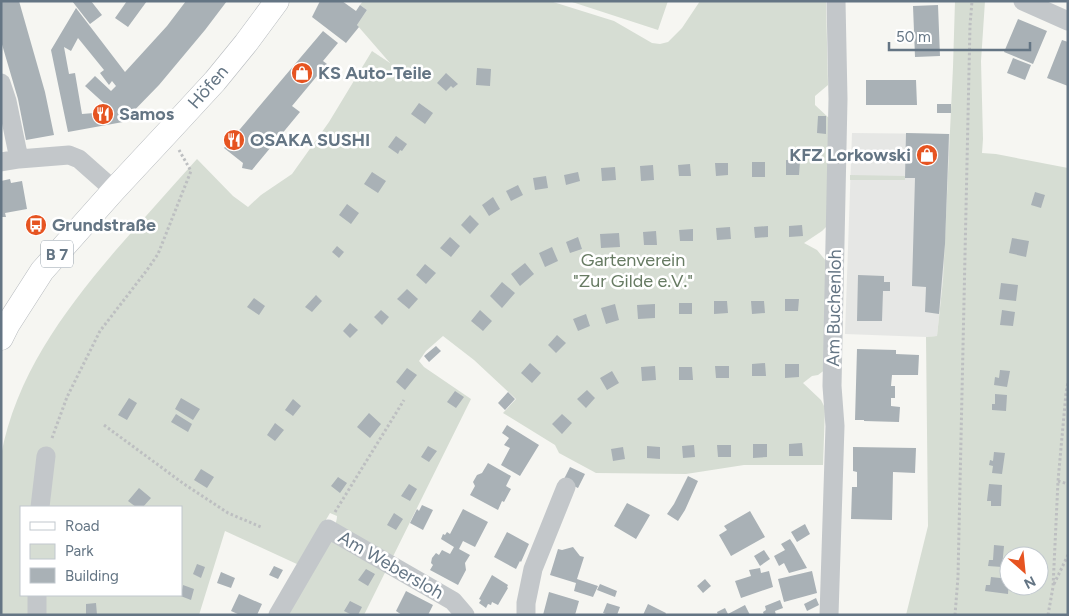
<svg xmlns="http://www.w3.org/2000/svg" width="1069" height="616" font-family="Figtree,sans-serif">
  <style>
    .built { fill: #e6e7e5 }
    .green { fill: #d6ddd3; fill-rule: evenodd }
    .building { fill: #a9b1b6; fill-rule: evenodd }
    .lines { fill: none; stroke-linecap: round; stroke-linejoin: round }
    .major-casing { stroke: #b6babe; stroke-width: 25 }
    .path { stroke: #bdbfc1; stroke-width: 3; stroke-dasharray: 2.5 2.5; stroke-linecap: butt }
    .minor { stroke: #c3c7ca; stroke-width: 19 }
    .major { stroke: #fff; stroke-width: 24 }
    .labels { text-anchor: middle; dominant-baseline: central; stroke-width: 5; stroke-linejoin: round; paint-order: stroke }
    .shield { fill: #fff; stroke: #929ea9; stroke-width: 1 }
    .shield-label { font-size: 16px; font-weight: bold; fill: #647584 }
    .poi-label { font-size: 18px; font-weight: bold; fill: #647584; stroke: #fff; text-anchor: start }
    .street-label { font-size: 18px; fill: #647584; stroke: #fff }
    .park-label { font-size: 18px; fill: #677b63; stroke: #fff }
  </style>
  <rect width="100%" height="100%" fill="#f6f6f2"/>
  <path class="built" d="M852,133l98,1 -7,146 -6,56 -11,1 -81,-3z"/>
  <path class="green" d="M363,1h187l64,20 38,22 8,1 8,-2 14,-14 18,-27h126l2,84 -13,11v9l15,14 -3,107 -5,5 -18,12 13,7 9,11v108l-8,6 -6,1 -9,7 18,17 4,8 -2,57h-79l-58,9 -90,-1 -37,-20 -4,-8 -52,-32 13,-14 -42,-39 -31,-24 -17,15 -7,10 5,6 47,32 -107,216h-79c11,-20 52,-80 52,-99l-7,-3 -31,52 -74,-34 -26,84h-198v-159c15,-81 63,-145 115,-206 27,-31 54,-61 81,-91l36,37 15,11 13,-12 31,-21 37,-52 43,-71 18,12 -33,-38 10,-15 -7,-5zM21,507h160v88h-160z
    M569,1h99l-10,29z
    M955,1h30l-4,60 2,78 -1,14 14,1 72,14v447h-162l22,-89 -2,-189 11,-1 6,-56 10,-213zM1009,556h30v30h-30z
    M850,175l55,1v4h-55z"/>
  <path class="building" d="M1,1h18l26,91 9,43 -28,5 -8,-41 -17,-58z
    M72,1h19l11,14 -12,9z
    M127,1h20l-19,26 -13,-9z
    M186,1h41l-22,29 -46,55 -36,37 -55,10 -17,-82 25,-42 49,64 42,-46zM78,38l26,32 -4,3 9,12 3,-4 4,5 -5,5 -16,-15 -10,10 22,20 -2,3 -12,2 1,2 -12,1 -7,-41 -6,1 -5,-27 7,4z
    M320,1h22l14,10 4,-6 7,5 -10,15 2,2 -13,16 -34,-26z
    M938,5l2,51 -25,1 -2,-51z
    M1018,19l29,12 -14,33 -29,-12z
    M323,31l15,12 -15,18 4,3 -35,42 8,6 -48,58 -10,-2 1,-5 -19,-15z
    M1062,40l6,2v44l-21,-8z
    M1013,58l18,7 -6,15 -18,-7z
    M477,68l14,1 -1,17 -14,-1z
    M446,73l12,11 -5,4 -2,-2 -5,5 -9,-8z
    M866,80h50l1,25h-51z
    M419,103l14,10 -8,11 -14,-10z
    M937,104h14v9h-14z
    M818,116h8v18l-9,-1z
    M906,133l43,1 -4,110 -6,70 -14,-2 1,-25 -14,-1 3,-108h-10z
    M396,136l11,8 -5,7 -2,-1 -2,4 -10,-7z
    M786,160l14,1 -1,14h-13z
    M752,162h13v15h-13z
    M715,163h13v12l-12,1z
    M690,164l1,12h-12l-1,-11z
    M653,165l1,15 -13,1 -1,-15z
    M615,167l1,13 -14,1 -1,-13z
    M372,172l14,9 -8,12 -14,-9z
    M578,172l2,9 -14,4 -2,-10z
    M546,176l2,12 -13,2 -2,-12z
    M10,179l1,4 11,-2 5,28 -22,4 1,4h-5v-36z
    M518,185l5,10 -12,6 -5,-10z
    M1035,192l10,3 -4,13 -10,-3z
    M493,197l7,12 -11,7 -7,-11z
    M347,204l12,9 -8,11 -12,-9z
    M470,215l9,9 -9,10 -9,-9z
    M802,225l1,11 -14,1v-11z
    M768,226v11l-13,1 -1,-11z
    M730,227l1,12 -14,1 -1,-12z
    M693,229v12h-13l-1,-11z
    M656,231l1,14h-13l-1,-13z
    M619,233l1,14 -19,1 -1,-14z
    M450,237l10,9 -9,11 -11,-9z
    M578,237l4,12 -12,4 -4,-11z
    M1012,238l17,3 -3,16 -17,-4z
    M337,246l7,6 -5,6 -7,-6z
    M552,247l6,14 -13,6 -6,-14z
    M525,263l9,11 -14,12 -9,-12z
    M425,264l11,9 -10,11 -10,-9z
    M858,275l26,1v6h6v9h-7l-1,30h-25z
    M502,282l13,11 -13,15 -12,-12z
    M1001,283l17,2 -2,16 -17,-2z
    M407,289l11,10 -9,10 -12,-10z
    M316,295l6,6 -10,11 -7,-5z
    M254,298l11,8 -6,9 -12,-8z
    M785,299h14l-1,12h-13z
    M714,301h13l1,12 -14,1z
    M751,301h13l1,12 -13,1z
    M679,303h13v11h-13z
    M615,304l4,16 -13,4 -5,-16z
    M655,304v14l-17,1 -1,-14z
    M381,310l8,7 -7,8 -8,-8z
    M480,310l12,11 -9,10 -12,-10z
    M1002,310l13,2 -2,14 -13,-1z
    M586,314l4,12 -12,5 -5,-12z
    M350,323l8,7 -8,8 -7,-7z
    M557,335l9,8 -10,10 -8,-8z
    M436,346l5,5 -12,11 -5,-6z
    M857,349l39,1v4l23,1 -1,20h-26l-1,11h4v12h-4v8l9,1 -1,15 -35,-1v-1h-9z
    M530,363l11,10 -9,10 -11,-10z
    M765,363l1,13h-14v-12z
    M785,364h14v13l-14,1z
    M655,366l1,14 -14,1 -1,-14z
    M715,366h14v12h-13z
    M679,367h13l1,13h-14z
    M407,368l10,7 -12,15 -9,-8z
    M1000,370l10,1 -3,16 -13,-2 1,-8 4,1z
    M612,371l7,12 -12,7 -7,-12z
    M587,390l8,8 -9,10 -9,-9z
    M455,391l9,6 -8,11 -9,-6z
    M508,392l7,7 -10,11 -7,-7z
    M995,394l12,1 -1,16 -14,-1v-6h3z
    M129,398l8,5 -10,17 -9,-5z
    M181,398l19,11 -7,11 -18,-11z
    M293,399l8,7 -8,10 -8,-6z
    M369,413l12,11 -11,14 -13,-11z
    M176,414l16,10 -4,8 -17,-10z
    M562,414l10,9 -10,11 -10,-10z
    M275,423l9,7 -9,11 -8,-6z
    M507,425l32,20 -19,31 -19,-11 9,-17 -6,-3 5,-7 -7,-5z
    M802,443l1,13h-14v-12z
    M753,444h14v13l-14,1z
    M694,445l1,12 -12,1 -1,-12z
    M717,445h14v12h-13z
    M428,446l9,5 -8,11 -8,-5z
    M647,446l13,1v12l-13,-1z
    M623,447l2,12 -12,2 -2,-12z
    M853,447l63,1 -1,25 -22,-1 -1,48 -41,-1 1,-32h5v-15l-4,-1z
    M994,452l11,1 -3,21 -10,-1 1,-7 -4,-1 1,-5 3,1z
    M488,463l23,13 -5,10 5,3 -7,13 -2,-1 -4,9 -28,-15 5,-9 -2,-4 4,-7 5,-2z
    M570,467l15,7 -7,14 -15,-7z
    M201,469l13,8 -7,11 -13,-8z
    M688,476l10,5 -13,29 -7,11 -11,-7 7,-10z
    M338,477l9,6 -7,10 -9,-7z
    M409,484l8,5 -7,12 -9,-5z
    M989,484l13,1 -1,21h-10v-5h-4z
    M139,488l12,10 -8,9h-7l-8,-6z
    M627,503l23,12 -14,24 -22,-13z
    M422,505l11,5 -10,20 -13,-7 7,-14 2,2z
    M463,509l25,13 -13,25 -12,-6 -4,8 11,6 -5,8 1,7 -8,15 -28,-15 3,-5 -2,-2 1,-5 4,-5 3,2 3,-5 8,4 4,-7 -13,-8 2,-5 2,1 2,-3 3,2z
    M750,511l15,26 -34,19 -12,-21 8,-5 -3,-4z
    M394,513l9,6 -7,11 -9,-5z
    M805,524l5,10 -13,8 -6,-10z
    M507,532l22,12 -8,18 -1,-1 -4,8 -22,-12z
    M790,539l4,6 13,23 -18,5 -5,-10 -5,3 -5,-10 11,-6 -4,-6z
    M994,545l10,1 -2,21 -14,-1 1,-6h4z
    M573,547l7,9 4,1 -7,22 21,7 -5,11 -19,-6 2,-8 -26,-8 8,-26 4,1z
    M764,550l6,9 -10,7 -6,-10z
    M197,564l8,3 -4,11 -8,-4z
    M274,566l9,4 -5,9 -9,-4z
    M760,568l1,5 8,-2 4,16 -32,11 -6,-17 16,-5 -2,-6z
    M366,569l9,5 -7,12 -10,-6z
    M812,571l5,22 -33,9 -6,-23z
    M221,572l14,6 -4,10 -14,-5z
    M492,575l16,10 -1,2 1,1 -10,17 -6,-3 -1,3 -3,-1 -2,4 -7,-5 2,-3 -2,-1z
    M991,577l18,2 -1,15 -23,-3 1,-6h4z
    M705,579l6,7 -8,7 -6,-7z
    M600,584l17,7 -2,6 -18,-7z
    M183,585l11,4 -3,11 -13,-5h3z
    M406,591l27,14 -5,10h-26l-6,-4z
    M549,592l30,9 -4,14h-32z
    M239,594l23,10 -5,11h-17l-9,-4z
    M816,598l3,7 -12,6 -3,-7z
    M780,600l3,8 -8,3 1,4h-12l-1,-3 3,-2 -1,-4z
    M350,601l12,6 -4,8h-6l-8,-4z
    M96,603l1,12h-11v-11z
    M607,603l13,4 -3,8h-11v-1l-3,-1z
    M648,604l18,9 -1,2h-22z
    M745,605l5,10h-32l-1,-3 8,-4 3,6z"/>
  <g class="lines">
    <g class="major-casing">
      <path id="major" d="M1,338l7,-14 34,-53 72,-81 54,-58 47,-51 31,-38 31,-42"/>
    </g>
    <path class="path" d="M104,425l80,59 44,29 33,14
      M52,438l15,-41 33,-66 47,-61 11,-16 33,-83 -12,-21
      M1058,481l10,3
      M335,512l69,-112
      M1054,584l14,-29
      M955,615l3,-38 12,-552 2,-24
      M1048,615l5,-28 5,-106 8,-88 2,-11"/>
    <path class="minor" d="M1023,1l45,20
      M1,83l6,18 12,58
      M1,162l18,-3 50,-4 10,4 35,31
      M40,507l6,-51
      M37,595v20
      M278,615l50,-86 125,72 12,14
      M526,615v-12l7,-34 33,-82
      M829,615l6,-189 -3,-40 6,-287 -2,-98"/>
    <use href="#major" class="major"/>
  </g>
  <defs>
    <g id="shop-disc" transform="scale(1.125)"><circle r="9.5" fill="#e65421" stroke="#fff"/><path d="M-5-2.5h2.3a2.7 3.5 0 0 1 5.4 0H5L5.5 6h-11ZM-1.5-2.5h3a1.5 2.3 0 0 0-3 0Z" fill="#fff"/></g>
    <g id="restaurant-disc" transform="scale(1.125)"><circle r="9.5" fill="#e65421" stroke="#fff"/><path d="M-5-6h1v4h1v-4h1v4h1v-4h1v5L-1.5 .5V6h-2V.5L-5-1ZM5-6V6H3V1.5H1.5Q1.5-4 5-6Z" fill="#fff"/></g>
    <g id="bus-disc" transform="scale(1.125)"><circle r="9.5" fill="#e65421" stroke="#fff"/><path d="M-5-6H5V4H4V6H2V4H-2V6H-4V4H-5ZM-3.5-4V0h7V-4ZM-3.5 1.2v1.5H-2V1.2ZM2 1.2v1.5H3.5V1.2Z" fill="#fff"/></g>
  </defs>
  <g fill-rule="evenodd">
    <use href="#shop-disc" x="302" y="73"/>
    <use href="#restaurant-disc" x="103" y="114"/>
    <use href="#restaurant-disc" x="234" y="140"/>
    <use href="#shop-disc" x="927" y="155"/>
    <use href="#bus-disc" x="36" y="225"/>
  </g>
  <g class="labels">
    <rect class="shield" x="41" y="240.5" width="32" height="27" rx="4"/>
    <g class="shield-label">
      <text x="57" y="254">B 7</text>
    </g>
    <g class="poi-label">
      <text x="318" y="73">KS Auto-Teile</text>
      <text x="119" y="114">Samos</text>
      <text x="250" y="140">OSAKA SUSHI</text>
      <text x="911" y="155" text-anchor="end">KFZ Lorkowski</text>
      <text x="52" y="225">Grundstraße</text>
    </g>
    <g class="street-label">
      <text transform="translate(208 87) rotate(-49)">Höfen</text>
      <text transform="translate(834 308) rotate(-89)">Am Buchenloh</text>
      <text transform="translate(391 565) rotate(30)">Am Webersloh</text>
    </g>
    <g class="park-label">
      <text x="633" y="260">Gartenverein<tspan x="633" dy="21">"Zur Gilde e.V."</tspan></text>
    </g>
  </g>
  <rect width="1069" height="616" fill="none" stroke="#647584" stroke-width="5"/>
  <rect x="20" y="506" width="162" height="90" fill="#ffffff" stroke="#c1c8ce"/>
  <rect x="30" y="522" width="25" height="8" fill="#ffffff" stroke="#c1c8ce"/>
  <text x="65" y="531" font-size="15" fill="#647584">Road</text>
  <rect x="30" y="544" width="25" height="15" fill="#d6ddd3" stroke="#c1c8ce"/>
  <text x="65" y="556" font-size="15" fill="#647584">Park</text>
  <rect x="30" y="568" width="25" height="15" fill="#a9b1b6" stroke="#c1c8ce"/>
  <text x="65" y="581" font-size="15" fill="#647584">Building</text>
  <g transform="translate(1024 571) rotate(153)"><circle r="24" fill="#ffffff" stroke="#c1c8ce"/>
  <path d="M0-4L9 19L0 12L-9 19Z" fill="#e65421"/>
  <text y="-8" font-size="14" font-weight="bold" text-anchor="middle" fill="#647584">N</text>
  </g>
  <path d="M889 42v8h141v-8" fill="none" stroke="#647584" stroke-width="2.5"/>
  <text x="896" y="42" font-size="15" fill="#647584" stroke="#ffffff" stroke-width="4" paint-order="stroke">50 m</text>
</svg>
